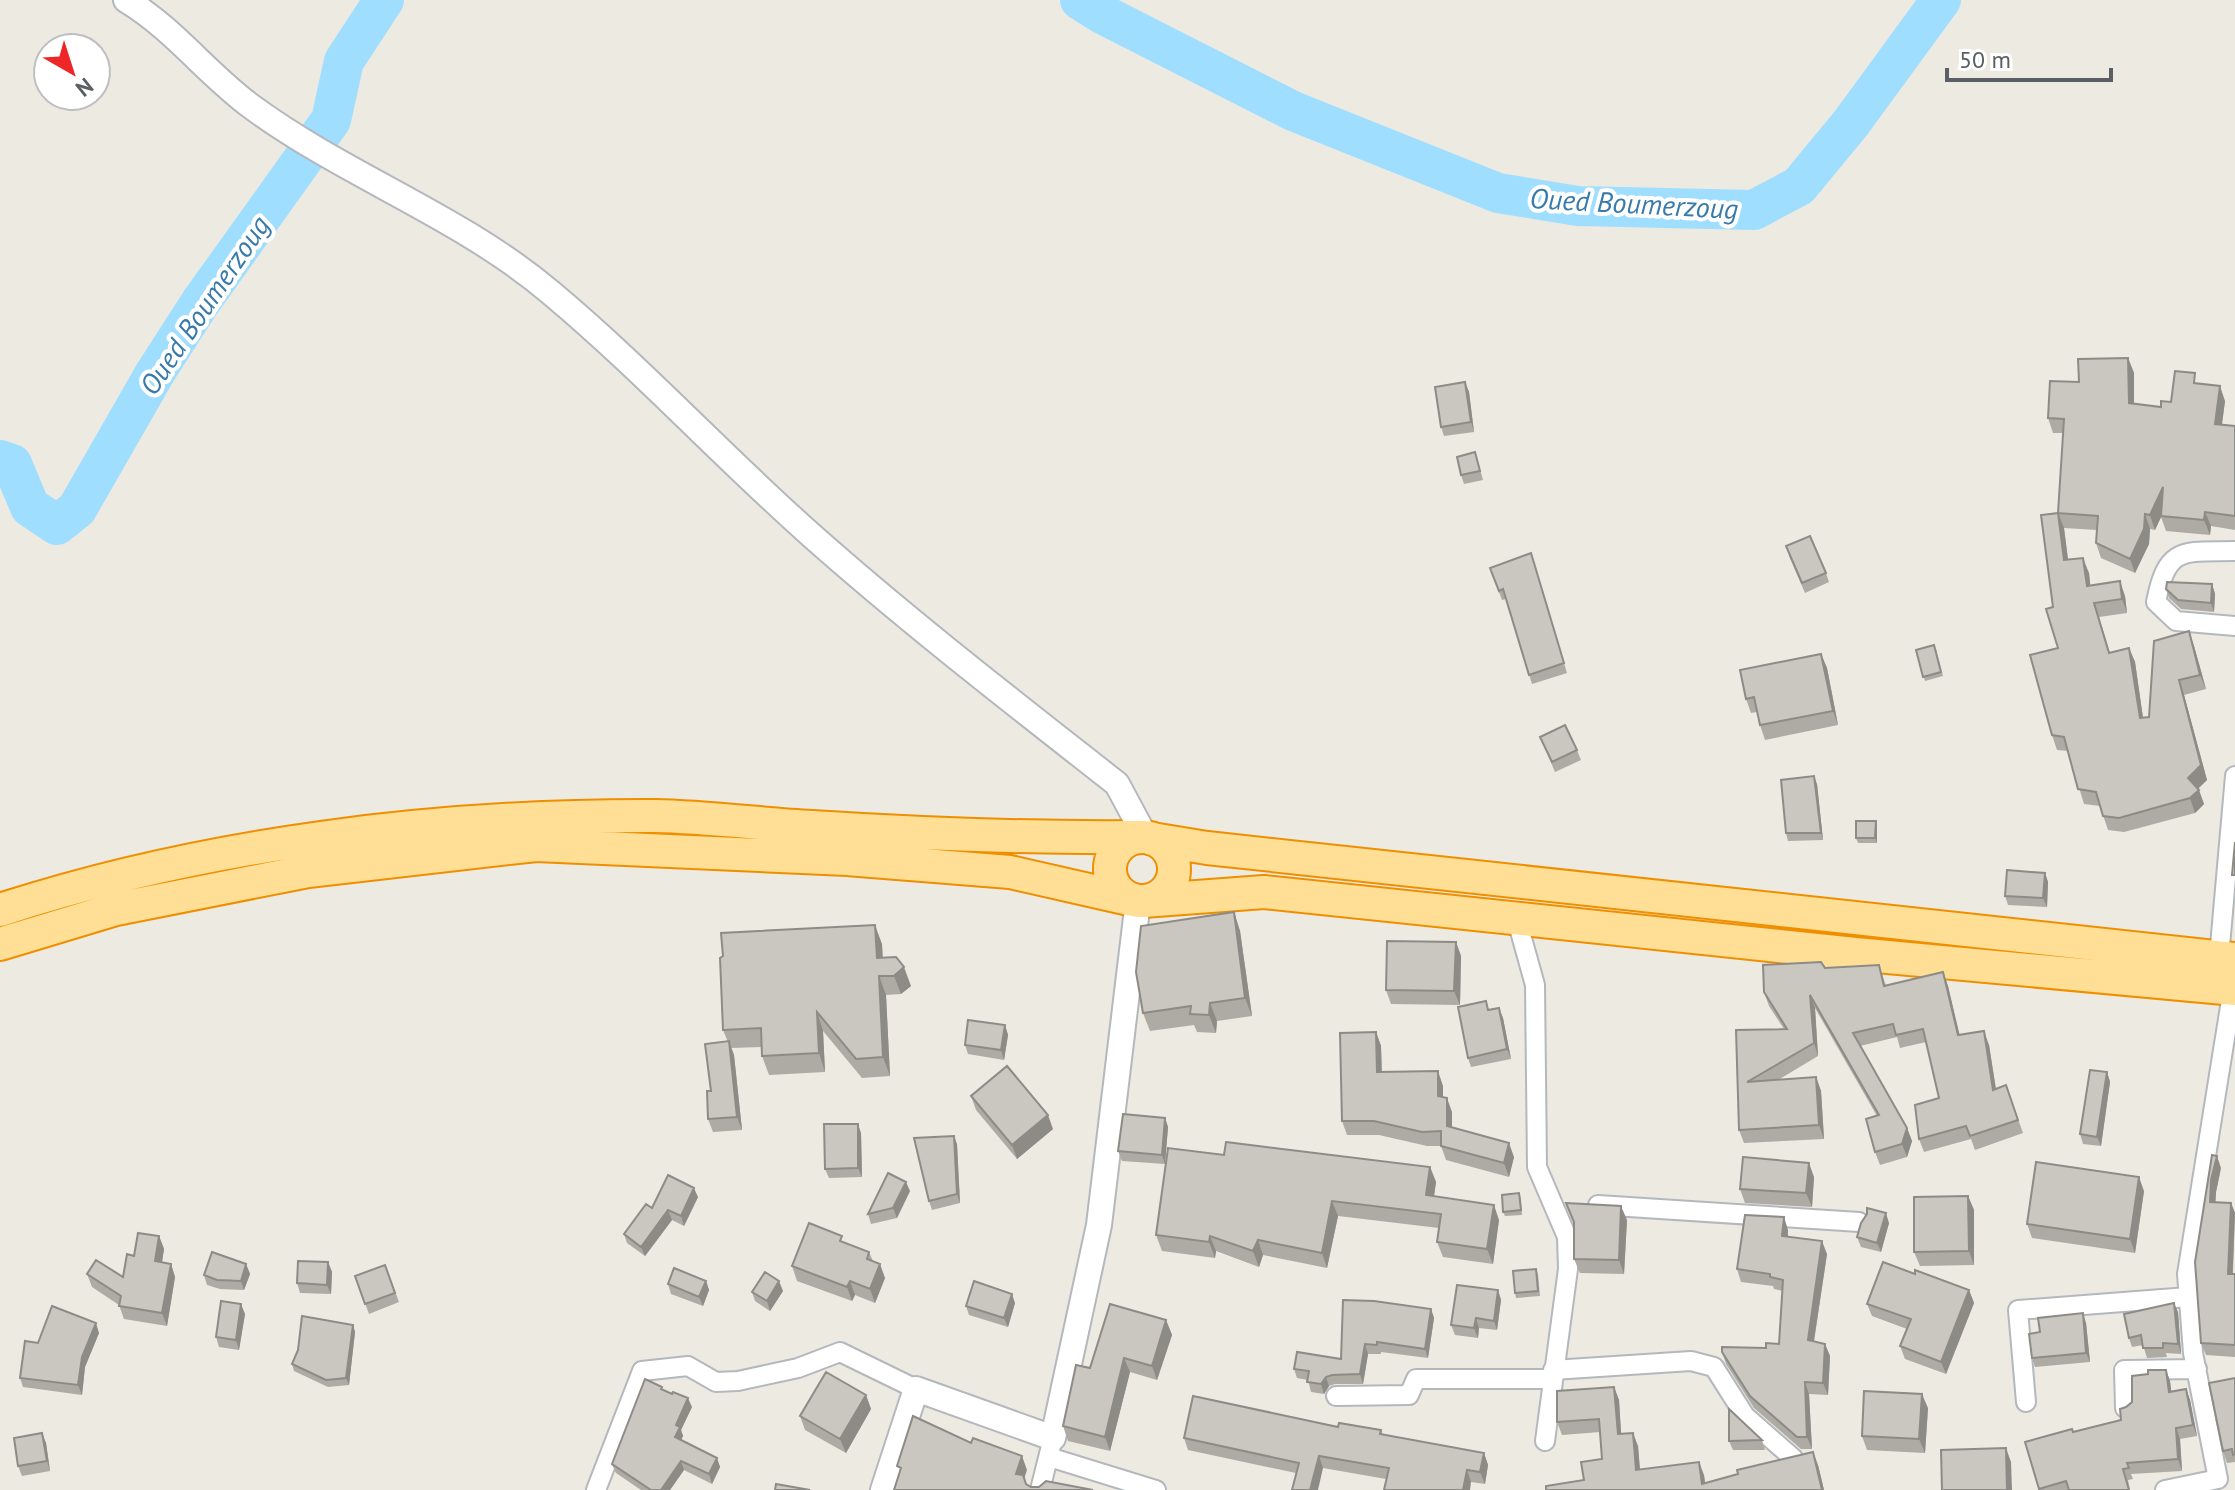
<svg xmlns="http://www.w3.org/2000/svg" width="2235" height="1490" font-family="'PT Sans',sans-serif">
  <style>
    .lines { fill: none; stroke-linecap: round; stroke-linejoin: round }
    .river { stroke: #a0deff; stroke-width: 40 }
    .minor-casing { stroke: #b4b8bc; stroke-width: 22 }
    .tertiary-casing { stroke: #b4b8bc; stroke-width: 28 }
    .trunk-casing { stroke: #ef8f00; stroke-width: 36 }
    .minor { stroke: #fff; stroke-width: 18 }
    .tertiary { stroke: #fff; stroke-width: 24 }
    .trunk { stroke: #ffdf96; stroke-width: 32 }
    .wall { fill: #aeaba5 }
    .shaded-wall { fill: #8d8b86 }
    .building { fill: #cac7c0; stroke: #8d8b86; stroke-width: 2 }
    .labels { text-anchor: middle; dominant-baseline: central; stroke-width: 8; stroke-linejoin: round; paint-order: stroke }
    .water-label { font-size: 28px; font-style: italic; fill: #377aab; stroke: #fff }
  </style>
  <rect width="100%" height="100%" fill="#edeae1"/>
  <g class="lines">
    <path class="river" d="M1080,0l24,15 189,96 205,82 80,13 176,4 45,-24 52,-63 90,-123
      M0,460l12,4 18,43 27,18 20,-16 78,-136 45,-70 131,-183 13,-59 40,-61"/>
    <g class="minor-casing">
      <path id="minor" d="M2235,551c-51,1 -68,-6 -79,51l20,19 59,5
        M1516,917l19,68 2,182 30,70 1,32 -23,172
        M2219,957l16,-181
        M1598,1205l261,17
        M1553,1370l138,-9 23,6 31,49 48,42
        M1336,1396l73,-1 7,-16h135
        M2026,1402l-8,-92 170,-13
        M2125,1408l-1,-38 73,-1
        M1049,1457l107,33
        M596,1490l46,-119 46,-5 28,16 22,-1 60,-13 42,-16 76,37
        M1040,1490l11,-44
        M2165,1490l53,-11 -25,-126 -6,-79 46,-286"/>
    </g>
    <g class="tertiary-casing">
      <path id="tertiary" d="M126,0c48,29 81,74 126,107 94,69 208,109 298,185 91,76 172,164 261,243 98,87 203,168 306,249l29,54
        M883,1490l33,-101 137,49 46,-213 39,-324"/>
    </g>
    <g class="trunk-casing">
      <path id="trunk" d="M1110 869a32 32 0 1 1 64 0a32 32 0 1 1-64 0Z
        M1152,839l55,9 1028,111
        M1143,901l121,-9 591,62 380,35
        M0,910c206,-67 439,-95 655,-94 52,1 105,8 157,11 109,7 217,11 326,10
        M0,944l116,-35 192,-38 228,-26 311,14 163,13 123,28"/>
    </g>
    <use href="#minor" class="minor"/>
    <use href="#tertiary" class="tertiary"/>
    <use href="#trunk" class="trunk"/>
  </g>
  <path class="wall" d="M2128,358l6,15v31l27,3 10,-5 27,-19 27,18 -3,24 13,1v104l-24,-4 -1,9 -44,-4 -5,-14 -6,13 -5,-1 -1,15 -14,29 -34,-15 -5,-15 1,-13 -33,-2 4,32 21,13 1,13 35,10 2,17 -28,4 11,36 19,-5 6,14 8,56 6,-1 45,-71 12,43 -22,6 23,85 -9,9 6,15 -9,9 -71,19 -16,-2 -8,-24 -16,-2 -16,-53 -11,-1 -5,-15 6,-87 -5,-41 10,-174h-10l-5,-15 31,-36z
    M1465,382l4,10 5,40 -30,4 -3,-9z
    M1478,462l5,18 -19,4 -3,-9z
    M1531,553l36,120 -35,11 -26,-85 -4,1 -12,-32z
    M1789,556l37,17 3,9 -24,11z
    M2212,584l3,10 -1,18 -33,-3 -12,-11 -3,-9z
    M1936,649l7,27 -18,5 -9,-31z
    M1821,654l6,14 11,57 -73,15 -5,-15 -3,-13 -6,1 -5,-14z
    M1540,737l37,13 4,10 -26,12z
    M1817,784l6,56 -35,1 -2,-8z
    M1876,821l1,5v17h-19l-2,-5z
    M2045,873l3,9 -1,25 -39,-2 -3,-9z
    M1234,912l6,19 12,85 -35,5 -1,12 -19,-1 -3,-7 -44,6 -7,-18z
    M1456,942l5,14 -1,49 -69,-1 -5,-14z
    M882,944l1,14 28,28 -10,8 -15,1 4,81 -28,2 -39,-47 2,41 -56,3 -7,-19v-9l-31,1 3,7 8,75 -29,2 -5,-13 3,-28 17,-49 -5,-12z
    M1879,965l7,21 57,-14 5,14 11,49 30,10 7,44 10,-4 17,48 -48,17 -4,-11 -47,13 -5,-13 20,-41 -13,-56 -26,6 -3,-11 -37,9 47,82 5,13 -5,16 -27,8 -5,-13 2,-36 -62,-108 3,48 -40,24 38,-3 5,14 3,48 -80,4 -5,-13 -3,-100 48,-1 -15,-23 -5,-14 61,-24z
    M1499,1008l4,10 8,41 -40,8 -3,-9 21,-48z
    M1005,1025l3,10 -4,25 -36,-6 -3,-9z
    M1376,1032l5,14 1,26 61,14v11l9,15v16l62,29 -5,20 -63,-17 -5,-14h-14l-48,-11h-32l-5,-14z
    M2107,1072l3,10 -9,64 -18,-2 -3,-10z
    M971,1096l82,33 -36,30 -41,-49z
    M1165,1118l3,9 -3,37 -43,-3 -4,-10z
    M861,1133l1,44 -33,1 -4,-9z
    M957,1144l3,59 -28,7 -3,-9z
    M1224,1155l206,12 6,15 -2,14 65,24 -6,44 -50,-7 -6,-15 2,-14 -101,-12 -11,52 -64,-13 -4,12 -43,-16 -1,7 -53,-7 -6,-16z
    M2221,1168l-5,24 -1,10 16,1 4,10 -2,61h2v83l-29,-2 -5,-12 -6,-81z
    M1814,1177l-2,30 -67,-4 -5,-14z
    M910,1191l-13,27 -26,6 -3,-10z
    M2144,1191l-9,62 -103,-15 -5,-14z
    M1519,1193l2,5 1,17 -17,1 -2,-4z
    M1968,1196l6,14v55l-54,1 -6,-14z
    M698,1197l-14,29 -12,-6 -27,36 -18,-13 -3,-9 28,-26z
    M1627,1220l-3,54 -44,-1 -6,-14z
    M1889,1223l-8,29 -20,-5 -4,-10z
    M1788,1230v7l39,17 -13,88 11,2 5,12 -2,39 -19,-1 3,55h-11l-47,-41 -28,-44 -4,-12 44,-4 13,-4 4,-53 -9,-2 -1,-3 -32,-4 -4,-13z
    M159,1236l5,13 -2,13 9,2 4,13 -8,49 -43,-7 -5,-14 -27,-18 -5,-13 36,3 11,-21z
    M845,1243l24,9 4,9 12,17 -10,25 -20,-8 -3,6 -55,-20 -5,-15z
    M328,1262l4,10 -1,22 -31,-1 -3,-10z
    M246,1264l4,10 -6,16 -24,-1 -13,-4 -3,-10z
    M385,1265l14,37 -30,12 -14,-38z
    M1536,1269l2,5 2,22 -24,2 -1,-5z
    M1915,1274l54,16 5,13 -28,71 -41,-15 -5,-13 7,-17 -35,-13 -5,-12z
    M706,1281l3,9 -6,16 -32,-12 -3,-10z
    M1498,1290l3,10 -4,30 -18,-2 -1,10 -23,-3 -4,-10z
    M783,1291l-13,20 -15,-10 -3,-9z
    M1343,1300l88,9 3,9 -6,40 -47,-6v2h-13l-5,30h-28l-6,2 -5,8 -13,-2 -3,-12 -11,-2 -3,-9 47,-10z
    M1015,1303l-7,24 -39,-12 -3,-9z
    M2178,1312l3,42 -15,-1 1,4 -20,1 -4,-13 -11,2 -3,-9z
    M245,1314l-6,36 -20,-3 -3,-10z
    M1166,1320l6,15 -15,45 -27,-8 -20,79 -42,-10 -5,-15 27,-58z
    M2086,1323l4,39 -55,5 -3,-9 8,-26z
    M353,1325l2,7 -6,53 -21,2 -34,-16 -2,-7z
    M99,1333l-14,34 -3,28 -59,-8 -3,-9z
    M2166,1370l4,11 1,11 15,-3 4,11 7,36 -17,3 2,32 -51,3 2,5 -5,1 2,10h-91l-14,-48 48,-10 48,-12 5,-13z
    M2235,1378v84l-8,1 -4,-12z
    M1614,1387l5,13 2,34 17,12 2,24 64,5 1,9 113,-19 6,25h-278l38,-10 18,-21 -2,-27 -38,3 -5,-13z
    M664,1390l28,17 -11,23 2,6 -2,4 36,18 3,9 -8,17 -28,-14 -14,20h-29l-25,-17 -4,-9z
    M866,1395l5,14 -25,44 -41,-23 -5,-14z
    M1928,1408l-3,45 -58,-3 -5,-14z
    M1338,1427l43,3 2,5 101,18 4,12 -3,19 -14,-2 -85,-3 -63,-11 -27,5 -108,-23 -4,-12z
    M42,1433l4,10 4,28 -28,5 -4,-10z
    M1762,1440l3,10h-32l-4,-9z"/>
  <path class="shaded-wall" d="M2128,358l6,15v45l-5,-15z
    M1465,382l4,10 5,40 -3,-10z
    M2220,386l5,15 -5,37 -5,-14z
    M2163,487l5,15 -13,28 -5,-15z
    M2205,512l6,14 -1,9 -6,-15z
    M2058,513l6,15 6,47 -6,-15z
    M2145,514l5,15 -1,15 -14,29 -5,-14z
    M2083,558l6,15 3,28 -5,-15z
    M2120,581l5,15 2,17 -5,-14z
    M2212,584l3,10 -1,18 -3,-9z
    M2189,631l5,15 12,43 -6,-14z
    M2129,648l6,14 10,70 -5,-14z
    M1821,654l6,14 11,57 -5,-14z
    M2179,680l5,15 23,85 -14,13 -5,-15z
    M1814,776l3,8 6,56 -2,-7z
    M2199,790l5,14 -9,9 -5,-15z
    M1876,821l1,5v17l-2,-5z
    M2045,873l3,9 -1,25 -4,-9z
    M1234,912l6,19 12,85 -7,-18z
    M875,925l7,19 1,33 -6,-19z
    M1456,942l5,14 -1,49 -6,-14z
    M904,967l7,19 -10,8 -7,-18z
    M1943,972l5,14 15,63 -5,-14z
    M879,976l7,19 4,81 -7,-19z
    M1810,995l5,13 3,48 -4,-13z
    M1210,1003l7,18 -1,12 -7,-18z
    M1499,1008l4,10 8,41 -4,-10z
    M817,1012l6,19 2,41 -6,-19z
    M1005,1025l3,10 -4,25 -3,-10z
    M1984,1031l5,14 9,58 -5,-13z
    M1376,1032l5,14 1,40 -5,-14z
    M729,1041l5,14 8,75 -5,-13z
    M1438,1071l5,15v24l-5,-14z
    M2107,1072l3,10 -9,64 -4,-9z
    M1816,1077l5,14 3,48 -5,-14z
    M1447,1098l5,14v28l-5,-14z
    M1048,1115l5,14 -36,30 -5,-14z
    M1165,1118l3,9 -3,37 -3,-9z
    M858,1124l3,9 1,44 -4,-9z
    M1907,1128l5,13 -5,16 -5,-13z
    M954,1136l3,8 3,59 -3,-9z
    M1509,1143l5,14 -5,20 -5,-14z
    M2217,1156l4,12 -5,24 -1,22 -5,-12 1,-22z
    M1809,1163l5,14 -2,30 -6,-14z
    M1430,1167l6,15 -4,28 -6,-15z
    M2139,1177l5,14 -9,62 -5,-14z
    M906,1182l4,9 -13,27 -4,-10z
    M694,1188l4,9 -14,29 -3,-10z
    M1968,1196l6,14v55l-5,-14z
    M1332,1201l6,15 -11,52 -5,-15z
    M2231,1203l4,10 -3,73 -4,-12z
    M1494,1205l5,15 -6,44 -6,-15z
    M1621,1206l6,14 -3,54 -5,-14z
    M668,1210l4,10 -27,36 -4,-9z
    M1886,1213l3,10 -8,29 -4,-9z
    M1784,1217l4,13 -1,18 -5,-12z
    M159,1236l5,13 -4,26 -5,-14z
    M1210,1236l6,15 -1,7 -6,-16z
    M1258,1240l5,15 -4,12 -6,-16z
    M1822,1241l5,13 -15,99 -4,-13z
    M328,1262l4,10 -1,22 -4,-9z
    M171,1264l4,13 -8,49 -5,-13z
    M246,1264l4,10 -6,16 -3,-9z
    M880,1264l5,14 -10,25 -5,-14z
    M706,1281l3,9 -6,16 -4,-9z
    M779,1281l4,10 -13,20 -3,-10z
    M850,1281l5,14 -3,6 -5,-14z
    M1498,1290l3,10 -4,30 -3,-9z
    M1969,1290l5,13 -28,71 -5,-12z
    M1012,1294l3,9 -7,24 -4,-9z
    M2174,1303l4,9 3,42 -3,-10z
    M241,1304l4,10 -6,36 -3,-10z
    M1431,1309l3,9 -6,40 -3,-9z
    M2083,1313l3,10 4,39 -4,-9z
    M1476,1318l3,10 -1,10 -4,-10z
    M1166,1320l6,15 -15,45 -5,-14z
    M96,1323l3,10 -14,34 -3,28 -4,-10 4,-28z
    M353,1325l2,7 -6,53 -3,-7z
    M1365,1344l3,10 -5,30 -3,-10z
    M1825,1344l5,12 -2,39 -5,-12z
    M1124,1358l6,14 -20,79 -5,-14z
    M2166,1370l4,11 3,23 -4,-12z
    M1326,1377l3,9 -5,8 -3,-10z
    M1805,1382l4,12 3,55 -5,-12z
    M1614,1387l5,13 3,47 -4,-13z
    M2186,1389l4,11 7,36 -4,-11z
    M1922,1394l6,14 -3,45 -6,-14z
    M866,1395l5,14 -25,44 -6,-14z
    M688,1398l4,9 -11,23 2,6 -5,11 -3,-10 1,-12z
    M2176,1428l4,11 2,32 -4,-12z
    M42,1433l4,10 4,28 -3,-10z
    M1633,1433l5,13 3,37 -5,-13z
    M2006,1448l5,14 1,28h-5z
    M1813,1452l5,13 6,25h-2z
    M1484,1453l4,12 -3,19 -5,-12z
    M1022,1456l5,14 -6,18 -5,-14z
    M1319,1456l4,12 -5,22h-8z
    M717,1458l3,9 -8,17 -3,-10z
    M681,1461l3,9 -14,20h-9z
    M1699,1462l5,13 2,15 -4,-6z
    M1467,1470l4,12 -1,8h-7z"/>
  <path class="building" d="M2128,358l1,45 32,4v-6l10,1 4,-31 20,2 -1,10 26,3 -5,38 20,2v90l-30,-4 -1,8 -43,-4 2,-29 -13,28 -5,-1 -1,15 -14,30 -34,-16 2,-27 -40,-3 6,47 19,-2 4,28 33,-5 2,18 -28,4 15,50 20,-5 11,70 9,-1 5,-76 35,-10 11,44 -21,5 22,85 -13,13 11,12 -9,8 -71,20 -16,-2 -7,-24 -18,-3 -14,-52 -12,-2 -22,-80 28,-7 -12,-39 7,-2 -12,-92 17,-2 6,-94 -16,-1 2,-37 29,1 -1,-23z
    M1465,382l6,40 -30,5 -6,-40z
    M1475,452l5,19 -19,4 -4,-18z
    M1810,536l16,37 -24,10 -16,-37z
    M1531,553l33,110 -35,12 -26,-86 -4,2 -9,-23z
    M2167,582l45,2 -1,19 -33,-3 -12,-11z
    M1934,645l7,27 -18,5 -7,-27z
    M1821,654l12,57 -73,14 -6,-28 -8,2 -6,-29z
    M1565,725l12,25 -25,12 -12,-25z
    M1814,776l7,57h-35l-5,-53z
    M1856,821h20l-1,17h-19z
    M2235,842v33h-3z
    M2007,870l38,3 -2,25 -38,-2z
    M1234,912l11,86 -35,5 -1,12 -19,-1 1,-8 -48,7 -7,-41 5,-46z
    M875,925l2,33 19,-1 8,10 -10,9h-15l4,81 -27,2 -39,-47 2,41 -57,3 -1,-28 -38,2 -3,-72 3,-2 -2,-23z
    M1387,941l69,1 -2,49 -68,-1z
    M1821,962l4,6 54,-3 5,21 59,-14 15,63 26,-4 9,59 13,-5 12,35 -48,16 -4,-10 -47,13 -4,-34 24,-7 -16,-69 -27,6 -3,-11 -40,9 54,95 -5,16 -27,8 -9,-33 13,-4 -69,-120 4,48 -67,39 69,-5 3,48 -80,5 -3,-100 51,-1 -23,-37 -1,-27z
    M1486,1001l2,9 11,-2 8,41 -39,9 -10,-51z
    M968,1020l37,5 -4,25 -36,-5z
    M1376,1032l1,40 61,-1v25l9,2v28l62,17 -5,20 -63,-17v-15l-19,1 -48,-11h-32l-2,-88z
    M729,1041l8,76 -29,2 -1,-28h4l-6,-47z
    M1007,1066l41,49 -36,30 -41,-49z
    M2090,1070l17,2 -10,65 -17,-3z
    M1123,1114l42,4 -3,37 -44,-4z
    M824,1124h34v44l-33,1z
    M954,1136l3,58 -28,7 -15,-63z
    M1226,1142l204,25 -4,28 68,10 -7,44 -50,-7 4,-28 -109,-13 -10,52 -64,-13 -5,11 -43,-15 -1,6 -53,-7 12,-87 56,7z
    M2212,1155l5,1 -6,24 -1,22 21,1 -3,71h7v71l-34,-2 -6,-81z
    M1743,1157l66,6 -3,30 -66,-4z
    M2036,1162l103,15 -9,62 -103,-15z
    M888,1173l18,9 -13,26 -25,6z
    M668,1175l26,13 -13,28 -13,-6 -27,37 -17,-13 22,-30 6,4z
    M1519,1193l2,17 -18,2 -1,-17z
    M1968,1196l1,55 -55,1v-55z
    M1566,1203l55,3 -2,54 -45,-1v-37z
    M1867,1208l19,5 -9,30 -20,-6 4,-14 6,-9z
    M1745,1215l39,2 -2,19 40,5 -14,99 17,4 -2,39 -18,-1 2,55h-10l-47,-41 -28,-44v-5l44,1v-5l13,1 4,-64 -13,-3v-3l-33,-5z
    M809,1223l33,13 -2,5 29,11 -2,7 13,5 -10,25 -20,-8 -3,6 -55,-21z
    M138,1233l21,3 -4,25 16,3 -9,49 -43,-7 2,-10 -34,-22 9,-14 27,17 4,-23 7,2z
    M212,1252l34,12 -5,17 -24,-1 -13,-5z
    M298,1261l30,1 -1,23 -30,-2z
    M1883,1262l32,12v-4l54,20 -28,72 -41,-16 11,-27 -44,-15z
    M385,1265l10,28 -30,11 -10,-28z
    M674,1268l32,13 -7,16 -31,-13z
    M1536,1269l2,22 -23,2 -2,-22z
    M765,1272l14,9 -12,20 -15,-9z
    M974,1281l38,13 -8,24 -38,-12z
    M1457,1285l41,5 -4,31 -18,-3 -2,10 -23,-3z
    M1343,1300l31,1 57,8 -6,40 -48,-7v3l-12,-1 -5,30 -28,1 -6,2 -5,7 -14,-2 2,-11 -15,-2 3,-17 44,7z
    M221,1301l20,3 -5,36 -20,-3z
    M2174,1303l4,41 -15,-1v5h-20l-2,-13 -12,3 -5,-24z
    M1110,1304l56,16 -14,46 -28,-8 -19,79 -42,-11 13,-61 14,3z
    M52,1306l44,17 -14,34 -4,28 -58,-7 5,-37 13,2z
    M2083,1313l3,40 -54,5 -3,-24 11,-2 -2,-14z
    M302,1316l51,9 -7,53 -20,2 -34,-16 6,-14z
    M2148,1370h18l3,22 17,-3 7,36 -17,3 2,31 -51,4 2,5 -6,1 6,21h-60l-3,-9 -27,8 -14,-47 47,-13 1,3 48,-12 -1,-11 6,-2 6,-5v-26l16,-2z
    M826,1372l40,23 -26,44 -40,-23z
    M2235,1378v76l-2,1 -1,-6 -9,2 -14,-68z
    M645,1379l17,8 -1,2 11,5 1,-2 15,6 -12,27 4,2 -5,10 42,21 -8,16 -28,-13 -20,29h-10l-39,-26z
    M1614,1387l4,47 15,-1 3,37 63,-8 3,22 36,-10 -1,-4 76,-18 9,38h-276v-4l38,-6 -3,-18 21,-3 -3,-40 -42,3v-31z
    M1864,1391l58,3 -3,45 -57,-3z
    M1193,1396l145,31 1,-4 42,7 -1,4 104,19 -4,19 -13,-2 -4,20h-79l5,-22 -70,-12 -9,34h-18l7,-27 -115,-25z
    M1729,1409l33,31 -33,1z
    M913,1416l58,27 2,-5 49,18 -6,18 7,1 3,9 5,3h8l7,-6 47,9h-199l7,-22 -4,-2z
    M42,1433l5,28 -29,5 -4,-28z
    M2006,1448l1,42h-65l-1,-40z
    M776,1484l34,6h-35z"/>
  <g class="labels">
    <g class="water-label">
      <text transform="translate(1634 203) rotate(3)">Oued Boumerzoug</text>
      <text transform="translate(204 305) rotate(-56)">Oued Boumerzoug</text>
    </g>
  </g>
  <g transform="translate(72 72) rotate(141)"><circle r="38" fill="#ffffff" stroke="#bdbfc1" stroke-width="2"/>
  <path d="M0-6L14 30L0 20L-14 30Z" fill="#ef2628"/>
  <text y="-12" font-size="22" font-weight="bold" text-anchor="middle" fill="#5a5f63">N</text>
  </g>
  <path d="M1947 68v12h164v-12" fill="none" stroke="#5a5f63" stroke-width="4"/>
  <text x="1959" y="68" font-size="24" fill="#5a5f63" stroke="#ffffff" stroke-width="6" paint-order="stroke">50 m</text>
</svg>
